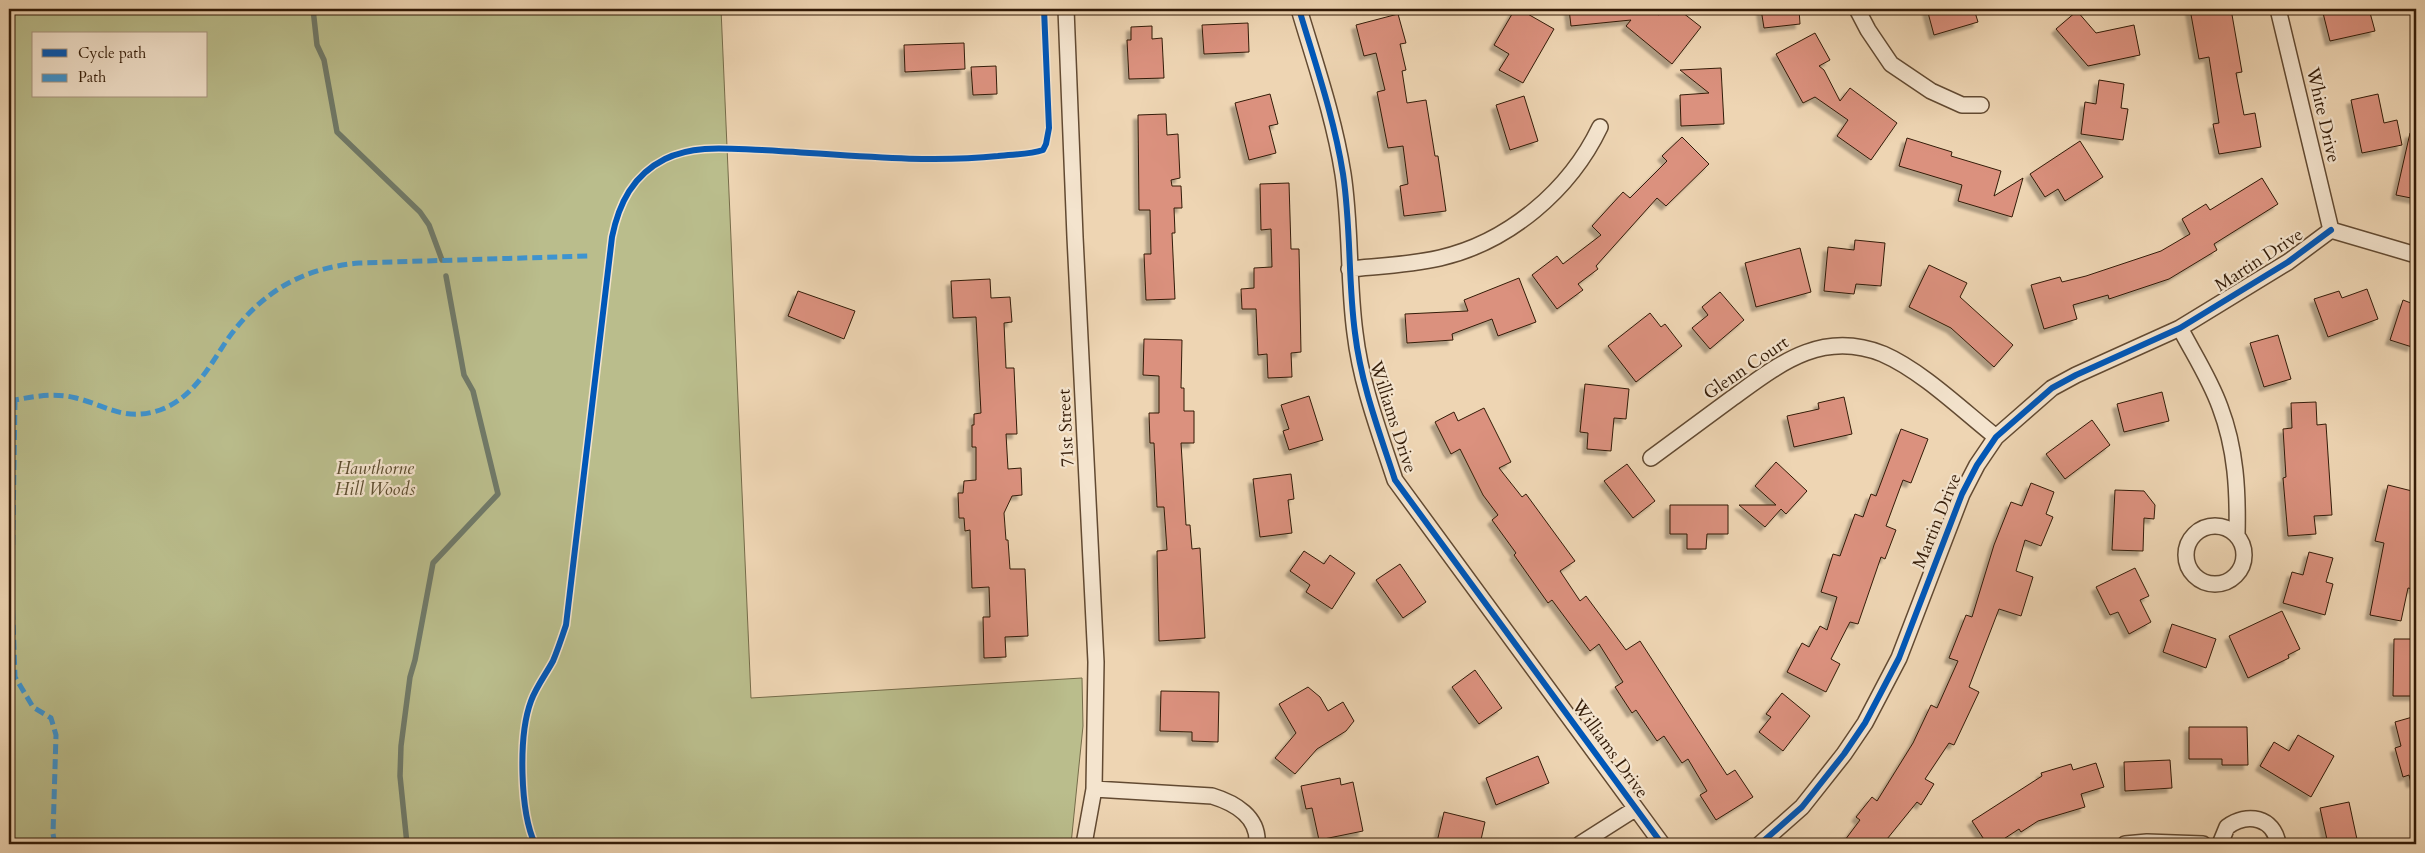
<svg xmlns="http://www.w3.org/2000/svg" width="2425" height="853" font-family="Cardo,serif">
  <style>
    .green { fill: #babd8c; stroke: #766c4a; fill-rule: evenodd }
    .lines { fill: none; stroke-linecap: round; stroke-linejoin: round }
    .stream { stroke: #707a69; stroke-width: 5.5 }
    .building { fill: #db917e; stroke: #331b07; filter: url(#shadow) }
    .minor-casing { stroke: #624a32; stroke-width: 18 }
    .minor { stroke: #f4e4ce; stroke-width: 15 }
    .quiet { stroke: #3d94d1; stroke-width: 5; stroke-dasharray: 10 5; stroke-linecap: butt }
    .cycleway-casing { stroke: #f4e4ce; stroke-width: 9 }
    .cycleway { stroke: #0057b8; stroke-width: 6 }
    .labels { text-anchor: middle; dominant-baseline: central; stroke-width: 4.5; stroke-linejoin: round; paint-order: stroke }
    .street-label { font-size: 18px; fill: #331b07; stroke: #f4e4ce }
    .park-label { font-size: 18px; font-style: italic; fill: #5c4c2f; stroke: #f4e4ce }
  </style>
  <defs>
    <filter id="shadow"><feDropShadow dx="-4.5" dy="4.5" stdDeviation="1" flood-color="#0004"/></filter>
  </defs>
  <rect width="100%" height="100%" fill="#eed5b3"/>
  <filter id="stains"><feTurbulence type="fractalNoise" baseFrequency=".004" numOctaves="4"/><feColorMatrix values="0 0 0 0 .2 0 0 0 0 .09 0 0 0 0 .02 0 0 0 .5 -.17"/></filter>
  <radialGradient id="worn" r=".72"><stop offset=".6" stop-color="#630" stop-opacity="0"/><stop offset="1" stop-color="#630" stop-opacity=".3"/></radialGradient>
  <path class="green" d="M9,9h712l30,689 331,-20 1,48 -12,118h-1062zM34,34h172v62h-172z"/>
  <g class="lines">
    <path class="stream" d="M313,9l4,36 7,15 13,72 83,80 9,13 13,35
      M407,844l-7,-68 1,-30 9,-69 5,-17 18,-97 65,-69 -25,-103 -9,-16 -18,-99"/>
  </g>
  <path class="building" d="M1515,9h4l35,20 -31,54 -24,-13 10,-16 -15,-9z
    M1569,9h67v5l4,-5h10l9,6 5,-6h14l23,18 -29,37 -46,-38 5,-6 -60,6z
    M1761,9h38l1,15 -36,4z
    M1927,9h47l4,13 -44,13z
    M2190,9h41l11,63 -6,1 8,42 11,-2 6,34 -42,7 -6,-30 6,-1 -10,-66 -10,2z
    M2342,9h27l6,22 -45,10 -7,-28z
    M2077,11l19,22 38,-8 6,30 -52,11 -32,-37z
    M1398,14l8,29 -6,1 6,26 -4,1 5,32 19,-3 9,56h3l8,55 -42,5 -4,-30 8,-2 -5,-38 -15,2 -11,-56 8,-2 -9,-37 -12,3 -8,-31z
    M1248,23l1,29 -45,2 -2,-29z
    M1152,26v13l10,-1 2,40 -35,1 -2,-39h4v-13z
    M1815,33l15,27 -11,6 5,4 16,31 10,-13 47,35 -26,37 -34,-24 11,-16 -33,-23 -12,6 -27,-49z
    M964,43l1,26 -60,3 -1,-27z
    M996,66l1,28 -24,1 -2,-28z
    M1721,68l3,56 -43,2 -1,-31 29,-2 -29,-23z
    M2099,80l25,4 -3,24 7,1 -5,31 -42,-6 4,-32 11,2z
    M1270,94l8,30 -9,2 7,27 -27,7 -14,-57z
    M2378,94l6,29 13,-3 5,25 -40,8 -11,-53z
    M1524,96l14,45 -28,9 -14,-45z
    M1166,114l1,21 11,-1 2,44 -9,2 1,6h9l1,22h-8l1,25h-3l3,66 -29,1 -2,-46h7l-1,-44h-11l-1,-95z
    M2410,133l6,1v65l-20,-4z
    M1682,137l27,27 -43,42 -9,-8 -61,68 2,3 -20,15 5,6 -26,19 -25,-34 25,-19 6,8 38,-29 -9,-9 31,-34 7,6 37,-37 -5,-5z
    M1907,138l45,14 -1,4 50,15 -7,25 29,-18 -11,39 -54,-16 4,-16 -63,-19z
    M2080,141l23,36 -38,24 -7,-12 -13,8 -15,-23z
    M2262,178l16,26 -64,40 3,6 -48,29 -60,20 -1,-4 -35,10 4,14 -33,10 -13,-44 29,-8 2,5 24,-6 75,-25 29,-17 -8,-15 24,-15 4,6z
    M1289,183l2,66h8l2,103 -10,1 1,24 -24,1 -1,-24 -9,1 -2,-46h-14l-1,-20 13,-1v-20l18,-1 -1,-38 -10,1 -1,-46z
    M1855,240l30,3 -4,43 -25,-2 -2,10 -30,-3 4,-44 26,3z
    M1800,248l11,44 -55,15 -11,-44z
    M1929,265l38,18 -7,14 53,48 -19,22 -43,-39 -42,-21z
    M1519,278l17,44 -38,14 -6,-17 -40,15 1,6 -46,3 -2,-29 63,-3 -4,-11z
    M990,279l1,19 19,-1 2,25 -8,1 2,45h8l3,66h-11l2,35 13,-1 1,27 -10,1 -8,17 2,27h2l2,29h15l3,67 -23,1 1,20 -22,1 -1,-41h7l-1,-30 -17,1 -2,-58 -5,1 -1,-13h-5l-1,-25h5l1,-12 12,-1v-33h-4v-22h2v-11l7,-1 -5,-96 -23,1 -2,-37z
    M2367,289l11,30 -50,18 -14,-38 25,-8 3,7z
    M798,291l57,20 -11,28 -56,-23z
    M1720,292l24,28 -34,29 -18,-21 16,-13 -6,-8z
    M2403,300l13,5v30l-4,12 -22,-7z
    M1650,313l11,14 4,-3 17,22 -46,36 -28,-36z
    M2278,335l13,44 -27,8 -14,-44z
    M1144,339l38,1 -1,48h3v23h10v32h-13l5,82h4l2,24 8,-1 5,90 -46,3 -2,-90 10,-1 -3,-43h-7l-3,-64h-4l-1,-30h10v-37l-16,-1z
    M1585,384l44,5 -3,30 -12,-1 -3,33 -24,-2 1,-16 -8,-1z
    M2162,392l7,29 -45,11 -7,-28z
    M1309,396l14,44 -34,10 -6,-19 6,-2 -8,-24z
    M1844,397l8,37 -58,13 -7,-31 32,-7 -1,-6z
    M2316,402l1,23 9,-1 6,91 -18,1 2,18 -28,2 -5,-58 3,-1 -3,-48 9,-1 -1,-25z
    M1484,408l27,54 -12,6 23,29 4,-3 49,67 -15,10 20,30 6,-5 40,54 14,-9 87,134 8,-5 18,27 -37,23 -16,-25 7,-4 -19,-32 -6,4 -18,-27 -7,5 -21,-31 -4,3 -17,-26 8,-5 -24,-38 -9,7 -38,-51 -4,3 -34,-48 2,-2 -24,-33 6,-5 -15,-20 -23,-46 -9,5 -16,-32 19,-10 4,9z
    M2092,420l18,25 -45,34 -19,-25z
    M1901,429l27,10 -17,44 -8,-3 -17,46 10,4 -11,29 -4,-2 -23,67 -8,-2 -19,37 9,5 -14,28 -39,-20 15,-29 7,4 11,-21 7,4 10,-33 -16,-5 12,-38 7,2 15,-42 8,3 8,-23 5,2z
    M1776,462l31,29 -21,23 -5,-5 -16,18 -26,-22h37l-21,-19z
    M1627,464l28,37 -22,17 -29,-37z
    M1291,474l3,25 -6,1 4,33 -32,4 -7,-58z
    M2031,483l23,9 -8,22 7,3 -12,29 -16,-6 -9,31 17,6 -12,39 -22,-7 -30,78 10,5 -25,53 -5,-2 -24,36 9,5 -13,21 -4,-3 -34,42h-41l18,-24 -4,-3 16,-20 5,4 36,-58 18,-38 6,3 21,-47 -9,-3 17,-43 6,2 22,-72 17,-43 11,4z
    M2388,485l28,7v81l-3,16 -5,-1 -7,33 -31,-6 14,-72 -9,-2z
    M2115,490l29,1 11,14 -1,14 -10,-1 -1,33 -31,-1z
    M1670,505h58v29h-21l-1,15h-19v-15h-17z
    M1304,551l20,13 6,-9 25,18 -23,36 -26,-17 4,-7 -20,-14z
    M2309,552l24,6 -7,24 7,2 -8,31 -42,-12 9,-31 11,3z
    M1400,564l26,38 -23,16 -27,-38z
    M2135,568l14,28 -9,4 11,22 -22,12 -11,-22 -8,3 -14,-28z
    M2282,611l18,38 -12,6 1,3 -41,20 -19,-42z
    M2172,624l44,15 -10,29 -43,-16z
    M2394,639h22v57h-23z
    M1475,670l27,38 -23,16 -27,-37z
    M1308,687l12,10 8,14 15,-9 11,19 -8,10 -29,18 -22,25 -20,-16 21,-25 -17,-29z
    M1161,691l58,1 -1,50 -26,-1v-9l-32,-1z
    M1782,693l28,23 -27,35 -24,-19 12,-15 -5,-3z
    M2416,716v66l-5,1 -2,-8 -6,2 -8,-29 6,-2 -6,-24z
    M2189,727h58l1,38h-26v-6h-33z
    M2298,735l36,21 -23,41 -51,-31 14,-24 15,9z
    M1538,756l11,27 -53,22 -10,-27z
    M2170,760l2,28 -47,3 -1,-29z
    M2096,763l8,24 -23,7 4,13 -47,14 -17,11 -2,-3 -23,15h-9l-15,-23 70,-45 -1,-3 30,-9 2,6z
    M1340,778l1,7 12,-3 10,49 -44,9 -7,-32 -6,1 -5,-23z
    M2349,802l9,42h-30l-8,-36z
    M1444,812l41,10 -5,22h-34l-9,-2z"/>
  <g class="lines">
    <g class="minor-casing">
      <path id="minor" d="M1066,9l9,228 21,425 -2,127 -10,55
        M1299,9c16,54 35,108 44,165 8,52 5,107 12,159 6,51 24,98 40,147l267,364
        M1857,9l11,21 23,34 40,27 31,14h19
        M2278,9l53,221
        M2331,230l85,25
        M1349,269c30,-3 61,-4 91,-11 69,-16 130,-68 160,-131
        M2180,328c13,25 30,51 40,79 16,42 18,84 17,128
        M1651,458c27,-20 53,-39 80,-59 47,-34 90,-70 152,-45 39,17 79,56 113,83
        M2186 555a29 29 0 1 1 58 0a29 29 0 1 1-58 0Z
        M1094,789l118,7c23,7 47,21 45,48
        M1580,844l55,-35
        M1760,844l42,-37 42,-53 21,-31 34,-65 63,-164 15,-29 19,-28 56,-49 24,-13 104,-47 108,-66 43,-32
        M2125,844l22,-2 56,2
        M2220,844l7,-17c20,-15 47,-10 51,17"/>
    </g>
    <use href="#minor" class="minor"/>
    <path class="quiet" d="M15,400l-3,193 3,84 18,30 18,11 5,17 -3,99 2,10
      M9,401c23,-4 44,-9 67,-3 32,8 48,24 84,12 33,-12 49,-43 67,-70 34,-48 75,-72 132,-77l229,-7"/>
    <g class="cycleway-casing">
      <path id="cycleway" d="M1299,9c16,54 35,108 44,165 8,52 5,107 12,159 6,51 24,98 40,147l267,364
        M535,844c-15,-32 -17,-108 -4,-143 5,-14 15,-27 22,-40 5,-12 9,-24 13,-36l46,-388c7,-34 21,-62 53,-78 30,-15 65,-10 97,-9 77,4 160,14 236,6 14,-2 31,-1 45,-6l3,-6 3,-16 -5,-119
        M1760,844l42,-37 42,-53 21,-31 34,-65 63,-164 15,-29 19,-28 56,-49 24,-13 104,-47 108,-66 43,-32"/>
    </g>
    <use href="#cycleway" class="cycleway"/>
  </g>
  <g class="labels">
    <g class="street-label">
      <text transform="translate(2323 115) rotate(77)">White Drive</text>
      <text transform="translate(2259 260) rotate(-33)">Martin Drive</text>
      <text transform="translate(1746 368) rotate(-34)">Glenn Court</text>
      <text transform="translate(1393 417) rotate(72)">Williams Drive</text>
      <text transform="translate(1066 428) rotate(-93)">71st Street</text>
      <text transform="translate(1937 521) rotate(-68)">Martin Drive</text>
      <text transform="translate(1610 749) rotate(54)">Williams Drive</text>
    </g>
    <g class="park-label">
      <text x="375" y="468">Hawthorne<tspan x="375" dy="21">Hill Woods</tspan></text>
    </g>
  </g>
  <rect width="2425" height="853" fill="none" stroke="#eed5b3" stroke-width="30"/>
  <rect x="10" y="10" width="2405" height="833" fill="none" stroke="#331b07" stroke-width="2.5"/>
  <rect x="15" y="15" width="2395" height="823" fill="none" stroke="#331b07"/>
  <rect x="32" y="32" width="175" height="65" fill="#f4e4ce" stroke="#a7947e"/>
  <rect x="42" y="49" width="25" height="8" fill="#0057b8" stroke="#a7947e"/>
  <text x="78" y="58" font-size="15" fill="#331b07">Cycle path</text>
  <rect x="42" y="74" width="25" height="8" fill="#3d94d1" stroke="#a7947e"/>
  <text x="78" y="82" font-size="15" fill="#331b07">Path</text>
  <rect width="100%" height="100%" filter="url(#stains)"/>
  <rect width="100%" height="100%" fill="url(#worn)"/>
</svg>
